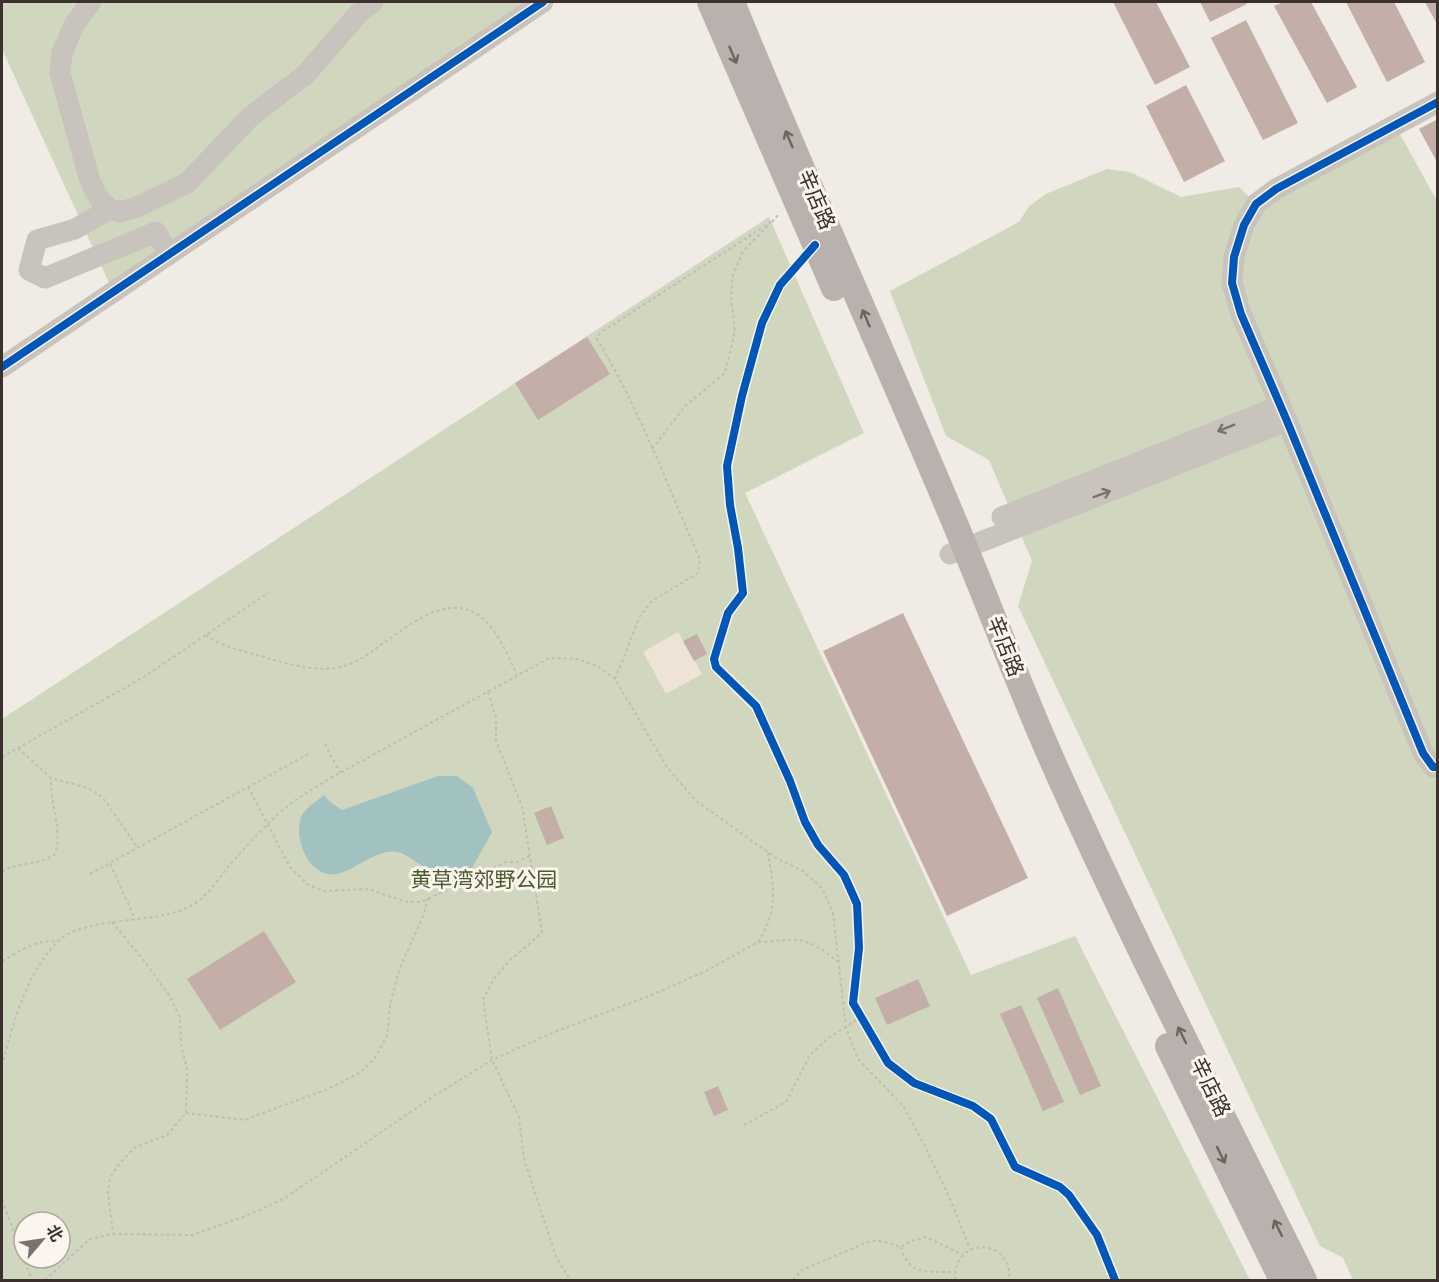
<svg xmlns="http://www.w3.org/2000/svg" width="1439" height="1282" font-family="Overpass,'Noto Sans SC',sans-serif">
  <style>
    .green { fill: #d1d6bf; fill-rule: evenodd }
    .plaza { fill: #eee3d5 }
    .water { fill: #a1c2c1 }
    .building { fill: #c3afa7 }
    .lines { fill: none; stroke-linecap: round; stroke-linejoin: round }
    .path { stroke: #c2bbb6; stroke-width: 2; stroke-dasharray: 3 3; stroke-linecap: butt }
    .minor { stroke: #c9c3be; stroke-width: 21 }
    .major { stroke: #b8b1ad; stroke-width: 26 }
    .cycleway-casing { stroke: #fbf5ee; stroke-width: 11 }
    .cycleway { stroke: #0057b8; stroke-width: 8 }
    .oneway { stroke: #6d645f }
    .oneway2 { stroke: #7b726d }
    .labels { text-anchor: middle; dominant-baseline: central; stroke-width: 6; stroke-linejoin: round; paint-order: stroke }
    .street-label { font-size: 21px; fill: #3b302b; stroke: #fbf5ee }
    .park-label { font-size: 21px; fill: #4a5a2e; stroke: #fbf5ee }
  </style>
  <rect width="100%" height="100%" fill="#f0ebe5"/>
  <path class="green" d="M2,2h530l-423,281 -107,-234z
    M1395,125l43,78 -1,1077h-84l-10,-22 -23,-12 -302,-640 14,-45 -43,-101 -43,-24 -56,-145 129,-69 10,-16 17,-12 61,-25 23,3 51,25 58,-10 17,17z
    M769,217l95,216 -119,60 226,482 104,-39 175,344h-1248v-561zM24,1222h36v36h-36z"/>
  <path class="plaza" d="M678,632l24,42 -36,20 -23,-42z"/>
  <path class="water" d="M438,776h19l16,12 19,44 -20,36c-14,1 -31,3 -46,-1 -10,-3 -18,-13 -29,-15 -19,-4 -42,18 -60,22 -28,5 -44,-36 -36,-57 3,-8 16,-16 23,-22l6,7 12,8z"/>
  <path class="building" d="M1113,2h43l34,65 -35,18z
    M1200,2h46l1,2 -37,18z
    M1283,2h28l46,85 -30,16 -53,-97z
    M1346,2h48l31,60 -38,20z
    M1425,2h13v24z
    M1246,20l52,103 -35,17 -52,-102z
    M1186,85l39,76 -41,21 -38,-76z
    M1438,119v45l-19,-35z
    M587,337l23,37 -72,46 -23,-37z
    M903,613l125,265 -81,38 -124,-265z
    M697,634l10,20 -13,7 -11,-20z
    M551,806l13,32 -17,7 -13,-32z
    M264,931l32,51 -76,48 -33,-51z
    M918,979l12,27 -43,19 -12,-27z
    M1058,988l43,98 -21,9 -43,-97z
    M1021,1005l43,97 -21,9 -43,-97z
    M718,1086l10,24 -14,6 -10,-24z"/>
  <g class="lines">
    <path class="path" d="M772,222l8,-9
      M652,449l33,-43 40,-33 10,-42 -4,-34 2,-22 10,-24 25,-25
      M206,635c14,11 37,16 55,21 22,7 57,17 80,11 18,-4 32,-17 47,-27 33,-24 74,-54 106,-9 9,13 16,29 23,44
      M615,679l25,-63 12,-15 46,-28 2,-13c-32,-74 -61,-152 -103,-221l3,-6 171,-111
      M488,692l8,25v24l26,65 20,127 -33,28 -15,18 -11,20 9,61 27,57 5,42 32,98 14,23
      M325,744l15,29
      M18,748l33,30 37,10 11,6 7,8 32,46
      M2,757l142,-80 124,-84
      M248,787l42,80 17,17 17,7 45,-2 37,13h15l85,-40h11l13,-6
      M110,864l25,55
      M2,872c17,-11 37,-6 53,-18 8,-23 -5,-50 -4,-76
      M90,874l220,-121
      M112,922l33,40 26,36 9,20 1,25 6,27 -1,43 -19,22 -33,13 -16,17 -8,13 -2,15 5,40
      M758,942c40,-2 48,-8 80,20
      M2,961c17,-9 35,-23 55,-19
      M2,1066c11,-43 23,-89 54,-123 28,-29 99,-17 134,-37 16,-8 27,-25 38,-39 15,-17 40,-45 57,-59 30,-23 64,-40 97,-58 55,-31 112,-61 167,-92l29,1 19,7 18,13 52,88 28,33 81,58 27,13 20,18 10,24 13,115 12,31 45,47 21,38 26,55 20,50
      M186,1113l58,7 84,-31 33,-17 13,-13 13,-23 3,-31 9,-35 25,-56 4,-16
      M744,1125l42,-23 24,-47 17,-16 40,-26
      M2,1200l30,80
      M901,1247c8,30 26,24 52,25
      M45,1280l45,-41 24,-5 78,1 54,-19 39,-18 149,-102 58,-36 60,-27 102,-39 52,-23 52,-29c20,-30 16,-55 10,-89
      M793,1280l9,-10 68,-29h12l19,6 10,-6 15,-4 37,18
      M955,1280c-2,-45 59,-42 54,0"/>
    <path class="minor" d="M91,2l-17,23 -12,28 -2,20 30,108 10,19 10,9 10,3 17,-5 50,-24 63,-66 56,-43 53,-61 14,-11
      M1438,102l-162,87 -20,15 -12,21 -10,32 -2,26 9,31 46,107 136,332 10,14h5
      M110,209l-35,20 -38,11 -8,30 16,8 111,-46 13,22
      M2,367l541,-365
      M1002,517l278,-111
      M950,554l337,-133"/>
    <path class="major" d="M710,2l124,286
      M732,2c72,178 153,353 227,531 34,82 65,166 102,247 76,169 161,334 243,500
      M1168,1046l114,234"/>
    <g class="cycleway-casing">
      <path id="cycleway" d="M1438,102l-162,87 -20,15 -12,21 -10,32 -2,26 9,31 46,107 136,332 10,14h5
        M815,245l-35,40 -18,38 -20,73 -15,70 3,39 8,43 5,45 -15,20 -14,46 2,8 40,39 34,75 15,41 13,23 26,30 13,29 2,44 -6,55 35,60 26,20 59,23 18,13 24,48 45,20 9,8 28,40 18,45
        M2,367l541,-365"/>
    </g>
    <use href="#cycleway" class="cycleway"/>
  </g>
  <defs><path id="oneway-shaft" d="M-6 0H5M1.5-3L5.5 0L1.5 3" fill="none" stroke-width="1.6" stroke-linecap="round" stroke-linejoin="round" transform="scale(1.5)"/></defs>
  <g class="oneway">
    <use href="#oneway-shaft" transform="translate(733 55) rotate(67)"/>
    <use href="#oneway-shaft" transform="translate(789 139) rotate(-113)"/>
    <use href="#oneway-shaft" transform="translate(866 318) rotate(-113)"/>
    <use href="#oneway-shaft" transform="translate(1182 1035) rotate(-116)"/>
    <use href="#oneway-shaft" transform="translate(1221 1155) rotate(64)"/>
    <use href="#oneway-shaft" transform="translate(1278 1228) rotate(-116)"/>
  </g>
  <g class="oneway2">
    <use href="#oneway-shaft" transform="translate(1226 428) rotate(158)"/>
    <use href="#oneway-shaft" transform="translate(1102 494) rotate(-21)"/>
  </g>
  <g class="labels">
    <g class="street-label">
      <text transform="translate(815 200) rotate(67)">辛店路</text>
      <text transform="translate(1004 647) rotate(68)">辛店路</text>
      <text transform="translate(1209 1088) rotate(64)">辛店路</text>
    </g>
    <g class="park-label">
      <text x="484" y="881">黄草湾郊野公园</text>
    </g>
  </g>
  <rect width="1439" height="1282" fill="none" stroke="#3b302b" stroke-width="6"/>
  <g transform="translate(42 1240) rotate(61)"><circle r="28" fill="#fbf5ee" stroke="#aea6a0" stroke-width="1.5"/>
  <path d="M0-4.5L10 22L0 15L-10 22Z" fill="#7a716c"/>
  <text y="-9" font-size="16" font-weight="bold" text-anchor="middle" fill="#3b302b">北</text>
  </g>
</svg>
